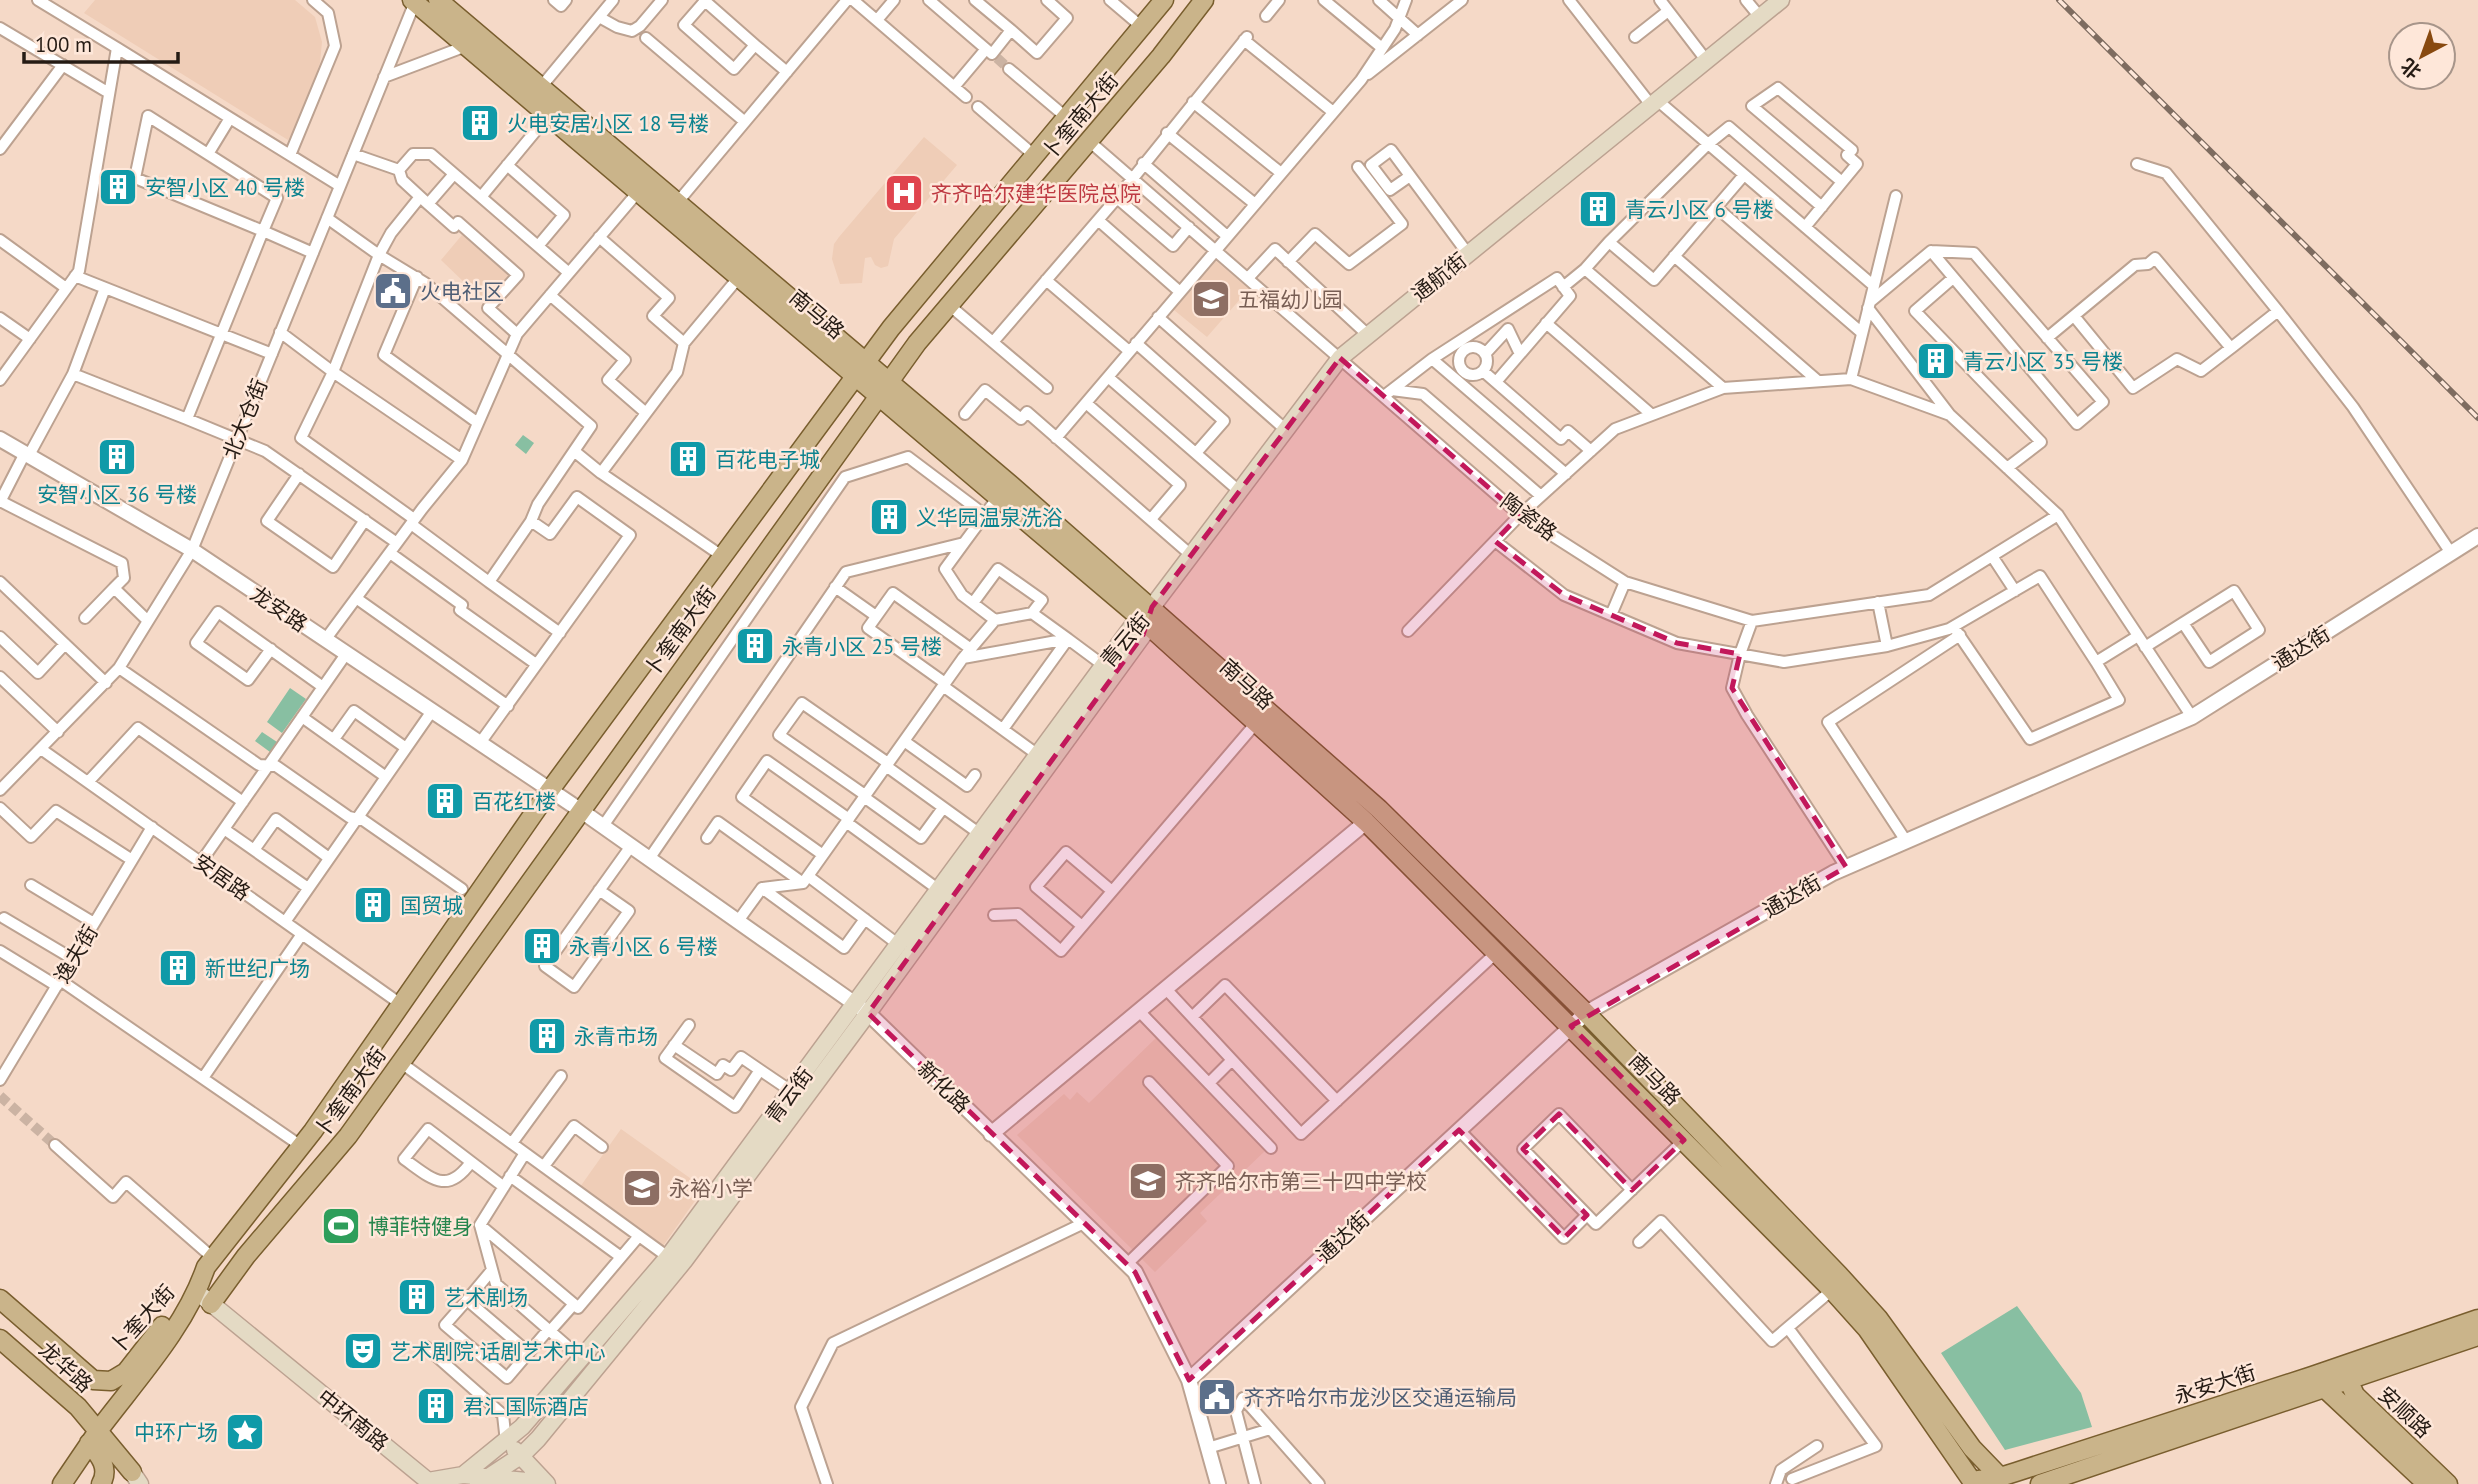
<svg xmlns="http://www.w3.org/2000/svg" width="2478" height="1484" font-family="'PT Sans','Noto Sans SC',sans-serif">
  <style>
    .built { fill: #efcdb7 }
    .green { fill: #88bfa2 }
    .lines { fill: none; stroke-linecap: round; stroke-linejoin: round }
    .minor-tunnel { stroke: #cbb3a3; stroke-width: 10; stroke-dasharray: 10 5; stroke-linecap: butt }
    .minor-casing { stroke: #bca291; stroke-width: 14 }
    .tertiary-casing { stroke: #bca291; stroke-width: 18 }
    .secondary-casing { stroke: #bca291; stroke-width: 19 }
    .primary-casing { stroke: #795e2e; stroke-width: 21 }
    .minor { stroke: #fff; stroke-width: 10 }
    .tertiary { stroke: #fff; stroke-width: 14 }
    .secondary { stroke: #e4dac4; stroke-width: 16 }
    .primary { stroke: #cab48a; stroke-width: 18 }
    .rail-casing { stroke: #7e6c60; stroke-width: 6 }
    .rail { stroke: #fee7d9; stroke-width: 3.5; stroke-dasharray: 10; stroke-linecap: butt }
    .marked { fill: #c2185b; fill-opacity: 0.2; stroke: #c2185b; stroke-width: 5; stroke-dasharray: 14 9; stroke-linejoin: round }
    .labels { text-anchor: middle; dominant-baseline: central; stroke-width: 5; stroke-linejoin: round; paint-order: stroke }
    .street-label { font-size: 21px; fill: #251b14; stroke: #fee7d9 }
    .culture-label { font-size: 21px; fill: #0d838f; stroke: #fee7d9; text-anchor: start }
    .health-label { font-size: 21px; fill: #be3a42; stroke: #fee7d9; text-anchor: start }
    .service-label { font-size: 21px; fill: #4e5e75; stroke: #fee7d9; text-anchor: start }
    .education-label { font-size: 21px; fill: #785e54; stroke: #fee7d9; text-anchor: start }
    .leisure-label { font-size: 21px; fill: #27864d; stroke: #fee7d9; text-anchor: start }
  </style>
  <rect width="100%" height="100%" fill="#f5d9c7"/>
  <path class="built" d="M95,0h200l20,17 7,25 -2,21 -18,54 -14,23 -204,-127z
    M924,137l33,28 -63,74 -6,27 -7,2 -6,-3 -4,-8 -6,1 -3,25 -22,1 -8,-25 2,-15 5,-7z
    M462,235l49,43 -10,11 -4,-3 -12,13 -7,-6 -3,3 -9,-8 2,-2 -27,-26z
    M1216,261l33,28 -42,48 -33,-27z
    M1158,1036l108,114 -66,63 7,8 -52,51 -138,-137 47,-41 6,6 7,-8 12,11z
    M621,1129l83,59 -41,58 -83,-59z"/>
  <path class="green" d="M523,435l11,8 -8,11 -11,-9z
    M290,688l16,11 -24,34 -15,-11z
    M262,732l15,10 -7,10 -15,-11z
    M2017,1306l64,87 11,34 -87,23 -64,-97z"/>
  <g class="lines">
    <path class="minor-tunnel" d="M997,58l12,11
      M0,1096l55,49"/>
    <g class="minor-casing">
      <path id="minor" d="M38,0l79,48
        M554,0l7,6 5,-6
        M853,0l113,97
        M929,0l57,49 -32,38
        M975,0l36,30 -19,24 -6,-5
        M1110,0l33,28
        M1324,0l58,48
        M1379,0l39,35
        M1569,0l82,105
        M1660,0l46,60
        M1746,0l14,17
        M705,1l50,44 -21,24 -50,-44z
        M1266,16l13,-16
        M599,17l18,10 15,4 8,-5 22,-26
        M877,20l17,-20
        M0,28l109,65
        M1011,30l26,23 30,-35 -20,-18
        M1635,37l33,-26
        M646,38l99,84
        M1244,40l89,72
        M755,45l32,27
        M1009,69l58,49
        M1368,74l94,-74
        M384,77l82,-31
        M541,87l72,-87
        M1657,100l217,186
        M1193,102l88,71
        M978,107l57,49
        M548,116l-67,81 88,76
        M1167,133l88,71
        M1089,141l431,374 105,67 127,39 177,-26 129,-80
        M0,149l63,-84
        M208,154l22,-36
        M353,154l46,16 3,10 26,24 26,-30
        M290,155l45,-109 -7,-33 -15,-13
        M1143,163l84,73
        M2137,164l29,9 112,138 75,96 98,146
        M507,165l57,50 -26,31
        M399,170l14,-16h18l50,43
        M1410,176l-20,14 -19,-25 20,-15 77,104
        M420,197l-29,36 -12,22 46,28 166,143 -53,78 -7,17
        M677,203l170,-203
        M428,204l26,23 4,-5 60,53 -30,33 29,26
        M1716,207l146,126
        M1098,220l82,72
        M1189,227l-16,19 -56,-48 130,-161
        M1805,227l52,-63 -10,-9 5,-5 -74,-62 -26,18 90,76
        M599,237l70,61 -16,18 31,27
        M0,240l66,48
        M1609,242l99,-98 21,-17 93,80
        M313,253l-50,-22 14,-33 -129,-82 -13,62 128,53 -76,188 78,32 132,92
        M1674,256l144,125
        M1288,262l27,-28 34,30 53,-40 -44,-57
        M1585,269l138,119
        M75,276l197,78
        M417,277l-33,78 94,68
        M1248,278l27,-29 93,86
        M1953,278l-38,33 126,131 -34,26
        M1046,280l83,71
        M1563,287l22,-18 24,-27 45,38 90,-105
        M550,295l75,65 -17,20 38,33
        M1870,302l61,-51 43,2 129,149 -26,22 -146,-173
        M949,305l98,83
        M1868,308l82,107
        M2074,316l59,72 44,-29 24,12 30,-23
        M1158,317l128,113
        M0,318l30,21
        M1546,323l106,92
        M280,332l53,40 46,-117 -52,-37
        M2047,338l88,-73 13,-1 7,-6 76,90 47,-37
        M993,342l124,-144
        M1136,343l88,78 -28,32
        M1459 361a14 14 0 1 1 28 0a14 14 0 1 1-28 0Z
        M1485,354l23,-25 12,25
        M1432,359l134,115
        M1483,371l78,68 7,-8 23,20
        M73,374l32,-86
        M1108,377l131,114
        M1851,379l45,-183
        M0,380l79,-109 38,-223 223,138
        M1392,390l31,4 118,102
        M1384,396l48,-37 125,-81 13,18 -74,86
        M1086,403l94,82 -29,34
        M965,414l20,-24 36,29 6,-7 164,143
        M1056,438l305,-358 34,-51 11,-29
        M574,451l27,22
        M28,457l45,-83 114,45
        M299,474l-32,47 66,46 32,-47
        M0,501l122,62 2,15 -10,10 34,33
        M0,502l24,-47
        M414,519l-113,-81 32,-66 129,88
        M411,524l78,58 42,-61 19,13 27,-37 53,38 -150,208
        M1495,541l69,54 113,48 107,19 103,-16 62,-17 91,-53 56,86 42,-26
        M390,553l72,52 -2,5 76,54
        M722,556l-121,-83 76,-101 7,-29 55,-66
        M1992,556l23,35
        M0,582l106,101
        M489,582l71,51
        M835,587l41,29
        M356,598l152,108
        M1878,602l9,44
        M973,603l25,-34 44,31 -10,13 -37,7
        M1611,615l14,-33
        M85,618l29,-30
        M1752,621l-12,33 -8,34 15,27 99,152
        M1408,631l112,-116 95,-86 108,-41 128,-9 99,36 108,100 134,202
        M1957,632l73,107 89,-39 -23,-38
        M0,637l38,36 27,-29
        M325,640l97,-131 40,-49 55,-126 121,-142
        M2145,647l38,-24 26,39 50,-32 -25,-39 -51,32
        M271,649l-23,31 -52,-37 22,-31 105,75
        M963,658l105,-19 -36,-26
        M119,668l140,97 17,1 73,51 14,3 99,69
        M0,677l58,55
        M945,683l-77,-55 25,-35 78,56
        M943,686l95,69
        M302,717l84,60
        M1003,729l65,-90 35,26
        M334,739l20,-28 52,37
        M904,741l63,45 8,-11
        M41,749l361,256
        M886,766l94,68
        M88,782l50,-54 105,74
        M0,790l119,-122 73,-118 223,-548
        M865,795l-86,-60 23,-32 86,60
        M864,797l57,41 22,-30
        M0,808l31,29 25,-26 76,49
        M846,822l93,68
        M603,826l242,-349 63,-20 77,58
        M224,829l84,59
        M707,838l11,-16 85,61
        M1906,841l-78,-119 132,-87
        M254,850l22,-31 53,39
        M823,855l-81,-58 25,-36 82,58
        M649,859l197,-287 118,-29 34,-46
        M201,862l145,-208
        M808,876l91,69
        M31,885l63,38
        M762,888l82,60 21,-29
        M599,890l30,21 -55,76 -29,-21c29,-40 57,-80 86,-120
        M994,915l24,-1 43,37 195,-228
        M4,918l69,41
        M738,921l24,-33 41,-5 160,-225 32,-38 -33,-25 -17,-26 19,-26
        M285,922l147,-211
        M1082,926l-46,-39 30,-35 46,39
        M0,951l57,35
        M60,980l241,166
        M1166,989l135,145 196,-182
        M1139,1011l132,137
        M1192,1017l33,-32 112,116
        M689,1025l-24,33 70,49 25,-37 31,21
        M674,1045l43,29 6,-9 8,5 10,-13 19,13
        M400,1062l268,195
        M203,1078l99,-144
        M0,1080l152,-253
        M1209,1083l23,-23
        M1459,1130l105,108 23,-23
        M512,1143l49,-67
        M55,1145l58,52 13,-15 87,76
        M525,1153l-45,72 94,79
        M471,1162c-24,34 -40,16 -67,-3l24,-30 76,58
        M544,1166l30,-40 28,21
        M510,1176l111,81
        M1632,1190l-73,-76 -36,35 73,75 88,-84
        M480,1225l16,59 85,74
        M1639,1242l22,-21 111,120 60,-51
        M1127,1264l101,-98 -79,-84
        M492,1270l-25,30 62,53
        M467,1300l-22,25 62,53 41,-48
        M1788,1328l88,118 -84,33
        M550,1331l24,-27 4,4 61,-72
        M426,1347l77,68 3,27
        M1208,1448l62,-19
        M827,1484l-26,-77 32,-64 251,-120
        M1255,1484l-19,-73 7,-13 76,86
        M1776,1484l5,-14 36,-24"/>
    </g>
    <g class="tertiary-casing">
      <path id="tertiary" d="M0,439l192,111 388,260 288,203 267,259 54,108 29,104
        M991,1134l375,-312
        M1189,1380l397,-367 247,-140 359,-156 286,-181"/>
    </g>
    <g class="secondary-casing">
      <path id="secondary" d="M202,1296l226,185 35,-6 64,6 4,3
        M515,1450l32,34
        M132,1472l8,12
        M463,1475l59,-48 146,-170 471,-640 13,-10 188,-249 441,-358
        M478,1484l44,-29 16,-16 146,-178 184,-248 281,-386 2,-14"/>
    </g>
    <g class="primary-casing">
      <path id="primary" d="M412,0l727,617 227,205 466,468 35,39 105,152 28,-4 16,-5 296,-96 166,-57
        M438,0l573,485 368,324 207,204 253,262 39,43 94,130 28,29
        M0,1299l93,81 18,1 15,-9 36,-46
        M211,1304l35,-48 102,-120 569,-793 244,-287 43,-56
        M0,1339l78,68 20,24 -36,53
        M2345,1372l10,23 93,89
        M2320,1384l107,100
        M89,1443c11,13 21,25 12,41
        M132,1472l-34,-41c39,-52 87,-103 108,-164l107,-136 237,-341 341,-462 273,-328
        M2040,1484l438,-148"/>
    </g>
    <use href="#minor" class="minor"/>
    <use href="#tertiary" class="tertiary"/>
    <use href="#secondary" class="secondary"/>
    <use href="#primary" class="primary"/>
    <g class="rail-casing">
      <path id="rail" d="M2059,0l419,418"/>
    </g>
    <use href="#rail" class="rail"/>
  </g>
  <path class="marked" d="M1340,358l180,157 -25,26 69,54 113,48 63,11 -8,34 114,179 -275,159 113,114 -52,50 -73,-76 -36,35 64,66 -23,23 -105,-108 -270,250 -54,-108 -267,-259 275,-378 9,-28z"/>
  <defs>
    <g id="building-square" transform="scale(2.0125)"><rect x="-9" y="-9" width="18" height="18" rx="4" fill="#0f9aa8" stroke="#fee7d9"/><path d="M-4-6H4V6H1V3H-1V6H-4ZM-2.5-4.3h1.7v1.8h-1.7ZM.8-4.3h1.7v1.8H.8ZM-2.5-1h1.7V.8h-1.7ZM.8-1h1.7V.8H.8Z" fill="#fff"/></g>
    <g id="hospital-square" transform="scale(2.0125)"><rect x="-9" y="-9" width="18" height="18" rx="4" fill="#e0444e" stroke="#fee7d9"/><path d="M-5-5h3v3.5h4V-5h3V5h-3V1.5h-4V5h-3Z" fill="#fff"/></g>
    <g id="civic-square" transform="scale(2.0125)"><rect x="-9" y="-9" width="18" height="18" rx="4" fill="#5c6f8a" stroke="#fee7d9"/><path d="M-.6-6.5H3V-4.5H.6V-3L4-1V1h2V6H-6V1h2V-1L-.6-3ZM-1.2 2.5V6h2.4V2.5Z" fill="#fff"/></g>
    <g id="school-square" transform="scale(2.0125)"><rect x="-9" y="-9" width="18" height="18" rx="4" fill="#8d6e63" stroke="#fee7d9"/><path d="M0-5L7-2L0 1L-7-2ZM-4 1L0 2.5L4 1V4Q0 6-4 4Z" fill="#fff"/></g>
    <g id="stadium-square" transform="scale(2.0125)"><rect x="-9" y="-9" width="18" height="18" rx="4" fill="#2e9e5b" stroke="#fee7d9"/><path d="M0-5a6.5 5 0 1 0 0 10a6.5 5 0 1 0 0-10ZM-3.5-1.8h7v3.6h-7Z" fill="#fff"/></g>
    <g id="theatre-square" transform="scale(2.0125)"><rect x="-9" y="-9" width="18" height="18" rx="4" fill="#0f9aa8" stroke="#fee7d9"/><path d="M-5-5.5Q0-4 5-5.5V0Q5 5 0 6Q-5 5-5 0ZM-3.3-2.5H-1v1.5H-3.3ZM1-2.5H3.3v1.5H1ZM-2.8 1Q0 5.5 2.8 1Z" fill="#fff"/></g>
    <g id="sight-square" transform="scale(2.0125)"><rect x="-9" y="-9" width="18" height="18" rx="4" fill="#0f9aa8" stroke="#fee7d9"/><path d="M0-6L1.8-2.2L6-1.7L2.9 1.2L3.7 5.4L0 3.3L-3.7 5.4L-2.9 1.2L-6-1.7L-1.8-2.2Z" fill="#fff"/></g>
  </defs>
  <g fill-rule="evenodd">
    <use href="#building-square" x="480" y="123"/>
    <use href="#building-square" x="118" y="187"/>
    <use href="#hospital-square" x="904" y="193"/>
    <use href="#building-square" x="1598" y="209"/>
    <use href="#civic-square" x="393" y="291"/>
    <use href="#school-square" x="1211" y="299"/>
    <use href="#building-square" x="1936" y="361"/>
    <use href="#building-square" x="117" y="457"/>
    <use href="#building-square" x="688" y="459"/>
    <use href="#building-square" x="889" y="517"/>
    <use href="#building-square" x="755" y="646"/>
    <use href="#building-square" x="445" y="801"/>
    <use href="#building-square" x="373" y="905"/>
    <use href="#building-square" x="542" y="946"/>
    <use href="#building-square" x="178" y="968"/>
    <use href="#building-square" x="547" y="1036"/>
    <use href="#school-square" x="1148" y="1181"/>
    <use href="#school-square" x="642" y="1188"/>
    <use href="#stadium-square" x="341" y="1226"/>
    <use href="#building-square" x="417" y="1297"/>
    <use href="#theatre-square" x="363" y="1351"/>
    <use href="#civic-square" x="1217" y="1397"/>
    <use href="#building-square" x="436" y="1406"/>
    <use href="#sight-square" x="245" y="1432"/>
  </g>
  <g class="labels">
    <g class="street-label">
      <text transform="translate(1080 116) rotate(-50)">卜奎南大街</text>
      <text transform="translate(1439 277) rotate(-39)">通航街</text>
      <text transform="translate(817 314) rotate(40)">南马路</text>
      <text transform="translate(245 419) rotate(-68)">北大仓街</text>
      <text transform="translate(1529 517) rotate(36)">陶瓷路</text>
      <text transform="translate(279 609) rotate(34)">龙安路</text>
      <text transform="translate(680 631) rotate(-54)">卜奎南大街</text>
      <text transform="translate(1125 640) rotate(-50)">青云街</text>
      <text transform="translate(2301 648) rotate(-32)">通达街</text>
      <text transform="translate(1247 684) rotate(42)">南马路</text>
      <text transform="translate(222 877) rotate(35)">安居路</text>
      <text transform="translate(1792 896) rotate(-30)">通达街</text>
      <text transform="translate(76 954) rotate(-59)">逸夫街</text>
      <text transform="translate(1655 1079) rotate(45)">南马路</text>
      <text transform="translate(944 1087) rotate(44)">新化路</text>
      <text transform="translate(350 1092) rotate(-54)">卜奎南大街</text>
      <text transform="translate(789 1095) rotate(-53)">青云街</text>
      <text transform="translate(1343 1237) rotate(-43)">通达街</text>
      <text transform="translate(142 1319) rotate(-48)">卜奎大街</text>
      <text transform="translate(66 1367) rotate(42)">龙华路</text>
      <text transform="translate(2215 1384) rotate(-18)">永安大街</text>
      <text transform="translate(2405 1412) rotate(43)">安顺路</text>
      <text transform="translate(353 1420) rotate(39)">中环南路</text>
    </g>
    <g class="culture-label">
      <text x="507" y="123">火电安居小区 18 号楼</text>
      <text x="145" y="187">安智小区 40 号楼</text>
      <text x="1625" y="209">青云小区 6 号楼</text>
      <text x="1963" y="361">青云小区 35 号楼</text>
      <text x="715" y="459">百花电子城</text>
      <text x="117" y="494" text-anchor="middle">安智小区 36 号楼</text>
      <text x="916" y="517">义华园温泉洗浴</text>
      <text x="782" y="646">永青小区 25 号楼</text>
      <text x="472" y="801">百花红楼</text>
      <text x="400" y="905">国贸城</text>
      <text x="569" y="946">永青小区 6 号楼</text>
      <text x="205" y="968">新世纪广场</text>
      <text x="574" y="1036">永青市场</text>
      <text x="444" y="1297">艺术剧场</text>
      <text x="390" y="1351">艺术剧院·话剧艺术中心</text>
      <text x="463" y="1406">君汇国际酒店</text>
      <text x="218" y="1432" text-anchor="end">中环广场</text>
    </g>
    <g class="health-label">
      <text x="931" y="193">齐齐哈尔建华医院总院</text>
    </g>
    <g class="service-label">
      <text x="420" y="291">火电社区</text>
      <text x="1244" y="1397">齐齐哈尔市龙沙区交通运输局</text>
    </g>
    <g class="education-label">
      <text x="1238" y="299">五福幼儿园</text>
      <text x="1175" y="1181">齐齐哈尔市第三十四中学校</text>
      <text x="669" y="1188">永裕小学</text>
    </g>
    <g class="leisure-label">
      <text x="368" y="1226">博菲特健身</text>
    </g>
  </g>
  <g transform="translate(2422 56) rotate(221)"><circle r="33" fill="#fee7d9" stroke="#a7958a" stroke-width="2"/>
  <path d="M0-5L12 26L0 18L-12 26Z" fill="#88490f"/>
  <text y="-10" font-size="19" font-weight="bold" text-anchor="middle" fill="#251b14">北</text>
  </g>
  <path d="M24 52v10h154v-10" fill="none" stroke="#251b14" stroke-width="3.5"/>
  <text x="35" y="52" font-size="21" fill="#251b14" stroke="#fee7d9" stroke-width="5" paint-order="stroke">100 m</text>
</svg>
